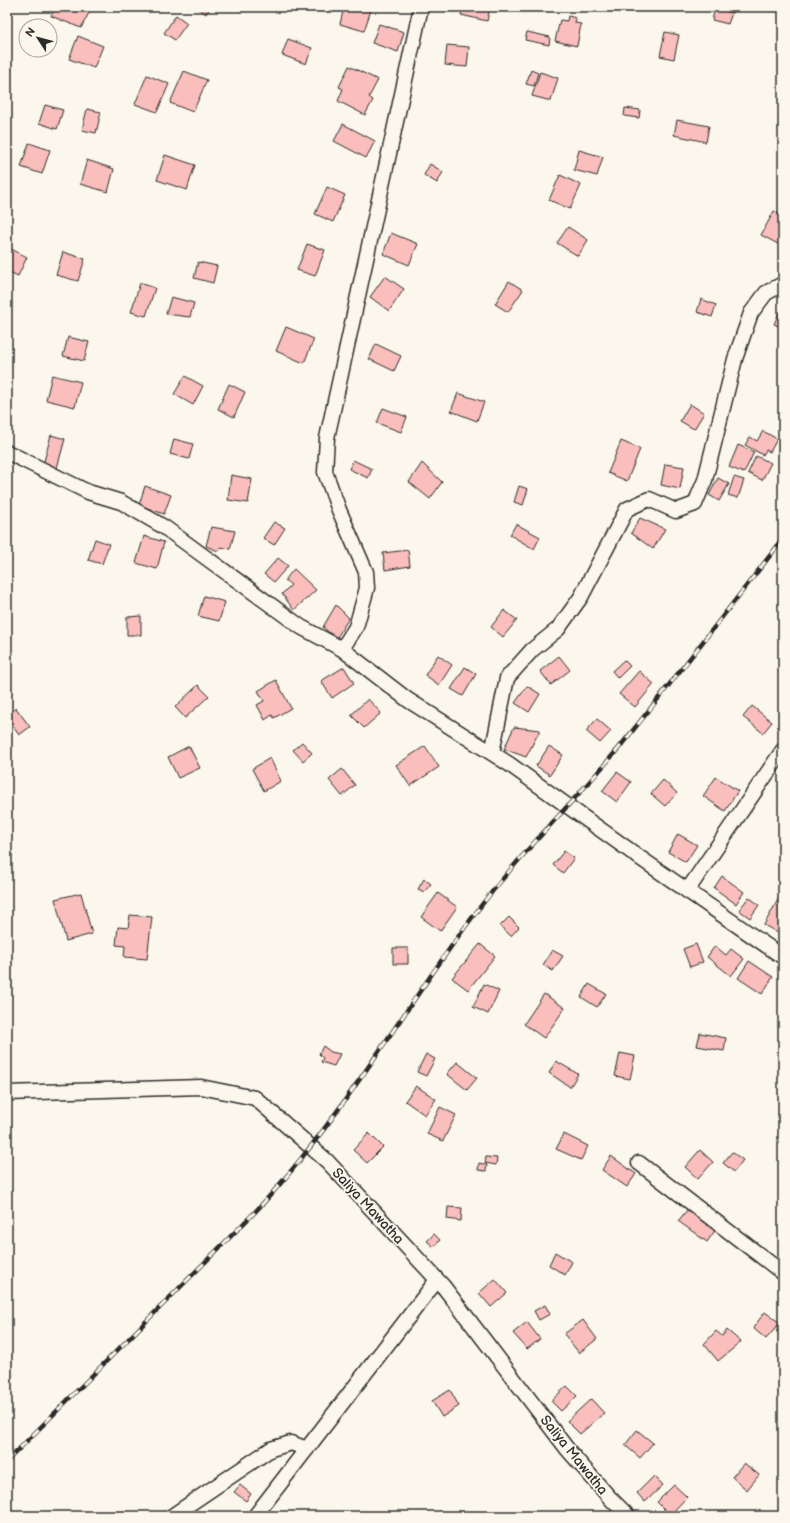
<svg xmlns="http://www.w3.org/2000/svg" width="790" height="1523" font-family="'Balsamiq Sans',sans-serif">
  <style>
    .building { fill: #fabebc; stroke: #2b2b2b }
    .lines { fill: none; stroke-linecap: round; stroke-linejoin: round }
    .minor-casing { stroke: #2b2b2b; stroke-width: 17 }
    .minor { stroke: #fbf7ec; stroke-width: 14 }
    .rail-casing { stroke: #2b2b2b; stroke-width: 4.5 }
    .rail { stroke: #fbf7ec; stroke-width: 3; stroke-dasharray: 9; stroke-linecap: butt }
    .labels { text-anchor: middle; dominant-baseline: central; stroke-width: 3.5; stroke-linejoin: round; paint-order: stroke }
    .street-label { font-size: 14px; fill: #2b2b2b; stroke: #fbf7ec }
  </style>
  <rect width="100%" height="100%" fill="#fbf7ec"/>
  <filter id="ink" filterUnits="userSpaceOnUse"><feTurbulence type="fractalNoise" baseFrequency=".025" numOctaves="2"/><feDisplacementMap in="SourceGraphic" scale="8" xChannelSelector="R" yChannelSelector="G"/><feConvolveMatrix kernelMatrix="1 2 1 2 8 2 1 2 1" color-interpolation-filters="sRGB"/></filter>
  <g filter="url(#ink)">
    <path class="building" d="M55,7h32l4,2 -10,19 -30,-12z
      M196,7h15l-5,7z
      M344,7h28l-8,24 -24,-7z
      M463,7h27l-3,14 -26,-6z
      M715,8l17,5 -4,11 -16,-4z
      M176,15l11,8 -12,17 -11,-7z
      M568,16l8,2 -1,5 6,1 -4,22 -22,-5 5,-21 7,1z
      M379,24l25,8 -6,20 -26,-9z
      M527,32l23,5 -1,8 -24,-5z
      M665,32l14,3 -5,24 -14,-3z
      M78,36l25,10 -9,22 -25,-9z
      M288,39l24,9 -6,16 -24,-9z
      M447,45l22,2 -2,20 -22,-2z
      M349,66l29,14 -9,17 4,3 -8,15 -27,-14 5,-12 -4,-2z
      M531,70l7,3 -4,13 -8,-2z
      M184,71l23,9 -14,32 -23,-9z
      M540,72l18,6 -7,23 -19,-5z
      M147,75l22,9 -12,28 -22,-8z
      M7,83h3v29h-3z
      M45,105l18,5 -6,19 -18,-6z
      M625,108l15,2 -1,8 -15,-2z
      M87,109l14,3 -5,21 -14,-3z
      M677,120l32,6 -3,16 -32,-7z
      M343,124l32,17 -9,17 -32,-17z
      M29,143l21,7 -8,24 -21,-7z
      M579,150l24,7 -6,19 -23,-6z
      M165,155l30,10 -8,25 -30,-10z
      M87,160l27,9 -6,23 -28,-8z
      M430,164l13,8 -6,11 -13,-8z
      M560,175l21,10 -11,24 -21,-9z
      M327,187l18,8 -12,27 -18,-8z
      M774,211l9,5v19l-5,9 -17,-9z
      M568,227l20,13 -10,16 -21,-13z
      M391,233l27,11 -9,21 -26,-11z
      M307,244l18,6 -10,26 -18,-6z
      M7,247l20,10 -9,19 -11,-5z
      M63,252l22,7 -7,22 -22,-6z
      M198,262l19,4 -4,17 -19,-5z
      M385,276l19,13 -15,22 -19,-14z
      M509,281l14,9 -15,22 -13,-8z
      M140,283l15,5 -9,28 -15,-4z
      M171,297l23,6 -4,14 -24,-3z
      M701,299l15,6 -4,12 -15,-5z
      M780,311l3,2v15l-9,-4z
      M286,327l28,12 -10,24 -28,-12z
      M68,337l21,5 -5,19 -21,-5z
      M376,344l25,12 -7,15 -25,-12z
      M52,375l29,7 -6,25 -29,-7z
      M185,376l18,10 -10,19 -19,-11z
      M229,384l16,8 -11,25 -16,-8z
      M458,393l26,9 -7,19 -26,-10z
      M690,404l14,9 -10,16 -14,-8z
      M383,408l24,9 -6,15 -24,-9z
      M763,431l14,8 -7,13 -4,-2 -3,5 -18,-10 5,-8 7,4z
      M51,435l14,4 -8,29 -14,-3z
      M174,439l19,5 -4,15 -19,-5z
      M621,441l19,8 -13,32 -19,-8z
      M738,445l16,7 -10,21 -15,-6z
      M756,456l15,7 -9,17 -14,-7z
      M353,460l19,9 -4,9 -19,-9z
      M422,463l20,19 -12,17 -21,-17z
      M665,464l19,3 -4,22 -19,-4z
      M231,475l21,4 -4,24 -20,-3z
      M734,477l10,3 -6,18 -10,-3z
      M718,478l11,6 -10,17 -10,-6z
      M145,486l26,9 -7,19 -25,-9z
      M519,486l9,3 -5,16 -9,-3z
      M640,518l25,11 -12,20 -22,-16z
      M274,522l11,6 -11,17 -11,-7z
      M516,524l24,13 -6,12 -24,-14z
      M211,527l24,4 -5,18 -9,-2 -3,4 -12,-5z
      M144,536l20,6 -7,27 -21,-6z
      M95,539l14,5 -7,20 -14,-4z
      M408,550l2,16 -25,4 -2,-17z
      M278,558l10,8 -14,16 -10,-8z
      M294,569l22,21 -22,20 -12,-16 9,-9 -6,-5z
      M204,596l21,6 -6,19 -21,-5z
      M336,605l13,13 -13,21 -13,-12z
      M504,610l13,10 -14,17 -12,-10z
      M141,616v19h-14v-18z
      M438,655l14,10 -13,20 -14,-10z
      M559,656l11,14 -19,15 -11,-14z
      M624,660l6,6 -12,12 -6,-7z
      M344,667l10,16 -22,15 -11,-17z
      M465,667l11,7 -13,22 -12,-7z
      M639,671l15,13 -19,23 -16,-13z
      M276,680l15,28 -17,10 -2,-3 -7,5 -8,-15 7,-4 -6,-10z
      M198,685l11,11 -24,22 -10,-11z
      M527,686l13,8 -11,18 -14,-9z
      M368,699l13,14 -17,15 -13,-13z
      M752,706l20,16 -9,11 -20,-16z
      M16,708l14,19 -11,8 -12,-17v-3z
      M597,719l14,12 -11,12 -14,-12z
      M514,727l26,3 -14,27 -22,-8z
      M302,742l10,11 -9,8 -10,-11z
      M189,746l11,22 -22,10 -10,-21z
      M425,746l14,21 -29,19 -14,-21z
      M549,746l14,9 -13,20 -14,-9z
      M270,758l11,23 -17,10 -12,-22z
      M342,769l13,16 -13,11 -13,-16z
      M617,772l14,10 -14,20 -15,-11z
      M716,777l22,14 -13,20 -22,-15z
      M663,780l14,13 -12,13 -14,-12z
      M678,834l19,11 -11,17 -18,-10z
      M564,851l10,7 -11,15 -10,-8z
      M722,876l22,16 -8,12 -22,-16z
      M424,879l7,5 -7,8 -6,-3z
      M81,893l11,41 -26,7 -11,-42z
      M438,893l19,14 -17,24 -19,-14z
      M780,896l3,2v38l-19,-11z
      M749,897l10,8 -9,13 -11,-8z
      M130,915l22,2 -5,42 -23,-2 1,-11 -9,-1 2,-18 10,1z
      M509,917l10,10 -8,9 -11,-10z
      M480,944l15,12 -27,34 -16,-12z
      M696,944l7,18 -13,5 -7,-18z
      M715,946l11,9 5,-6 13,10 -13,17 -24,-19z
      M393,948h15v16h-15z
      M552,950l11,6 -10,15 -10,-6z
      M749,961l24,16 -11,17 -24,-16z
      M484,984l15,7 -11,23 -15,-7z
      M589,984l17,10 -9,13 -16,-10z
      M544,994l21,14 -21,30 -20,-14z
      M700,1033l26,5 -2,13 -27,-5z
      M323,1046l8,6 9,2 -6,12 -13,-4 2,-4 -4,-4z
      M620,1053l15,3 -5,23 -15,-3z
      M426,1054l9,5 -9,17 -9,-4z
      M556,1061l22,13 -8,13 -21,-14z
      M457,1062l20,16 -10,12 -20,-16z
      M416,1086l20,13 -11,16 -20,-14z
      M440,1107l16,8 -13,26 -16,-7z
      M369,1133l14,14 -16,16 -14,-13z
      M564,1134l24,12 -7,14 -25,-11z
      M700,1150l13,12 -15,17 -13,-12z
      M732,1152l11,8 -9,12 -11,-9z
      M611,1156l25,18 -9,13 -25,-17z
      M486,1157l11,1 -1,7 -11,-2z
      M479,1163l8,2 -1,6 -8,-1z
      M448,1207l14,1 -1,13 -14,-2z
      M688,1209l28,20 -9,13 -29,-21z
      M434,1234l6,6 -6,7 -7,-6z
      M555,1252l17,10 -7,13 -16,-10z
      M495,1279l12,14 -16,14 -12,-14z
      M545,1305l5,9 -11,6 -5,-9z
      M765,1312l15,11 -14,16 -13,-11z
      M583,1320l14,19 -18,14 -15,-19z
      M527,1322l13,17 -13,10 -14,-16z
      M783,1322v15l-7,-6z
      M727,1330l14,12 -23,19 -14,-17 12,-13 6,5z
      M567,1386l10,10 -16,15 -10,-10z
      M450,1390l9,16 -17,11 -10,-16z
      M591,1399l13,14 -24,21 -13,-13z
      M637,1430l16,13 -13,15 -15,-13z
      M744,1463l15,12 -12,15 -15,-13z
      M654,1476l9,9 -18,17 -8,-9z
      M240,1485l11,9 -5,7 -12,-9z
      M674,1485l13,12 -17,18 -13,-13z"/>
    <g class="lines">
      <g class="minor-casing">
        <path id="minor" d="M7,452l81,40 33,10 43,25 137,100 41,22 66,51 101,64 134,96 140,97
          M342,649l14,-22 11,-39 -1,-16 -27,-62 -14,-38 2,-34 94,-431
          M492,753l15,-75 25,-28 26,-21 23,-32 46,-88 22,-10 27,12 19,-7 10,-24 30,-121 16,-46 15,-20 15,-8 2,1
          M687,891l96,-141
          M7,1093l194,-6 54,11 72,63 116,125 125,164 42,48 18,18
          M639,1163l144,110
          M172,1516l99,-67 20,-6 16,6
          M255,1516l182,-236"/>
      </g>
      <use href="#minor" class="minor"/>
      <g class="rail-casing">
        <path id="rail" d="M7,1461l247,-248c85,-90 146,-199 220,-298 44,-59 97,-110 144,-166 56,-69 110,-140 165,-210"/>
      </g>
      <use href="#rail" class="rail"/>
    </g>
  </g>
  <g class="labels">
    <g class="street-label">
      <text transform="translate(368 1206) rotate(47)">Saliya Mawatha</text>
      <text transform="translate(574 1455) rotate(51)">Saliya Mawatha</text>
    </g>
  </g>
  <rect width="790" height="1523" fill="none" stroke="#fbf7ec" stroke-width="24"/>
  <rect x="12" y="12" width="766" height="1499" fill="none" stroke="#2b2b2b" stroke-width="1.5" filter="url(#ink)"/>
  <g transform="translate(38 38) rotate(306)"><circle r="19" fill="#fbf7ec" stroke="#a8a59f"/>
  <path d="M0-3L7 15L0 10L-7 15Z" fill="#2b2b2b"/>
  <text y="-6" font-size="11" font-weight="bold" text-anchor="middle" fill="#2b2b2b">N</text>
  </g>
</svg>
